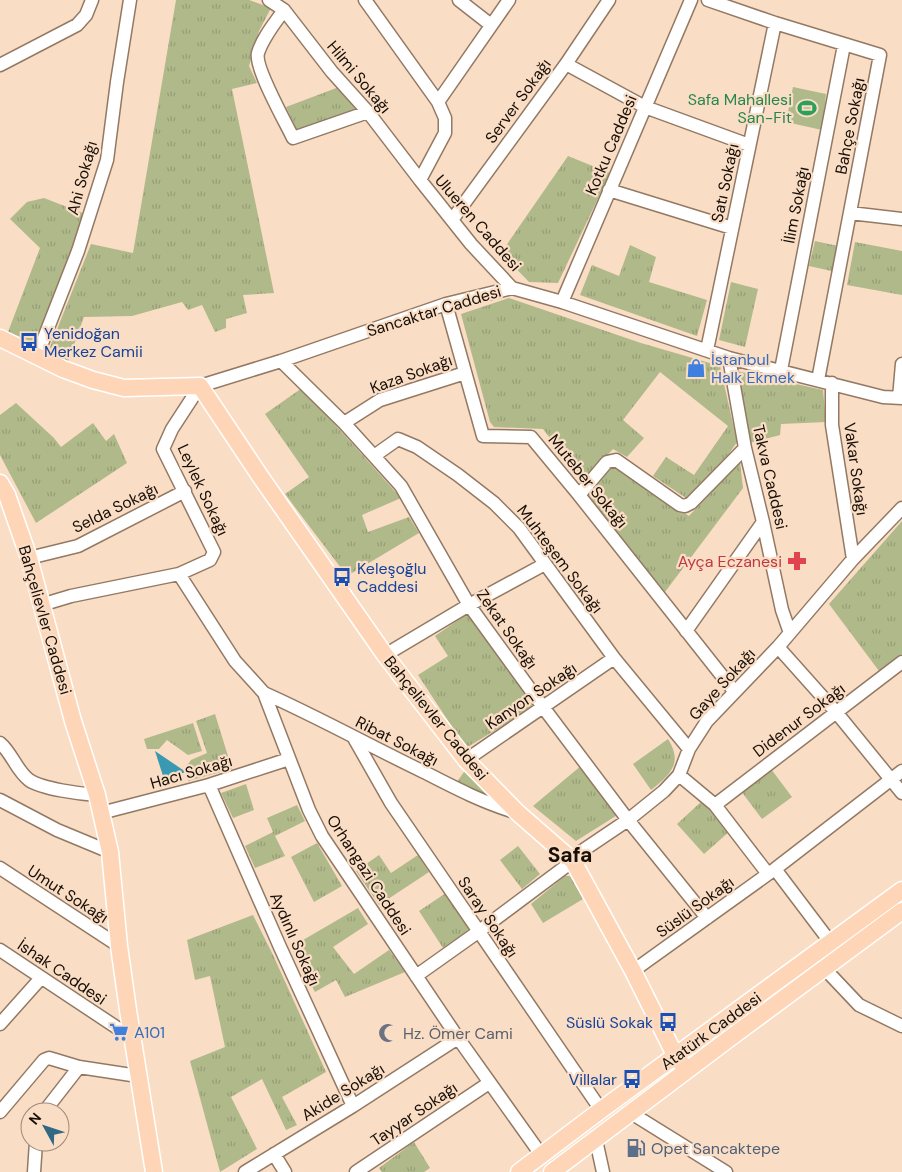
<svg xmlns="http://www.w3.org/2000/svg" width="902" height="1172" font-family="'DM Sans',sans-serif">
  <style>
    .grass { fill: url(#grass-tufts) }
    .pitch { fill: #b0b98a }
    .water { fill: #3998b2 }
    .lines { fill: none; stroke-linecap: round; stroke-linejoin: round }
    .minor-casing { stroke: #937963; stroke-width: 15 }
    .major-casing { stroke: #fff; stroke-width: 19 }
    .minor { stroke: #fff; stroke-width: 12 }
    .major { stroke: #fed6b7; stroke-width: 16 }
    .labels { text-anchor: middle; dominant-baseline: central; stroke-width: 4.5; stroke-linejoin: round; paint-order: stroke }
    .street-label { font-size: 16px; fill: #170e06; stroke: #faddc5 }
    .leisure-label { font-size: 16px; fill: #27864d; stroke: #faddc5; text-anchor: end }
    .transit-label { font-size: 16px; fill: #164399; stroke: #faddc5; text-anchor: start }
    .shop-label { font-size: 16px; fill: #366cbe; stroke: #faddc5; text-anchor: start }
    .health-label { font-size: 16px; fill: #be3a42; stroke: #faddc5; text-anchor: end }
    .worship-label { font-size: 16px; fill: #5b616d; stroke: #faddc5; text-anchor: start }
    .service-label { font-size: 16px; fill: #4e5e75; stroke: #faddc5; text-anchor: start }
    .district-label { font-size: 21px; font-weight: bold; fill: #170e06; stroke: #faddc5 }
  </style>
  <defs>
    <pattern id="grass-tufts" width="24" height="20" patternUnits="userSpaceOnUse" patternTransform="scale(1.25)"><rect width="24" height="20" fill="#b0b98a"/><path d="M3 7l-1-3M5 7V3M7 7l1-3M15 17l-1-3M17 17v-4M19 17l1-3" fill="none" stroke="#979e76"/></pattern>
  </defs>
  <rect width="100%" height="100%" fill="#faddc5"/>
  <path class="grass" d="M176,0h73l22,8 -12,23 -10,35 8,17 -25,6 42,204 -31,2 4,18 -21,6v9l-11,4 -13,-27 -14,5 -6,-8 -50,14 -48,1 -17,47 -19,-12 43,-108 42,9z
    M339,87l17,23 -59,20 -11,-23z
    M568,156l42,17 -52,110 -29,-1 -28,-29z
    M44,198l41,16 -50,129 -27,-11 32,-84 -30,-29 17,-17z
    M815,241l23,5 -2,26 -27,-6z
    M855,242l47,9v44l-55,-10z
    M630,245l26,12 -7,25 58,18 -10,36 -117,-41 12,-30 27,11z
    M731,282l27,7 -13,58 -26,-7z
    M509,298l132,45 79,23 17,76 -9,13 -42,43 -33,-22 13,-19 28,18 34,-49 -68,-54 -37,48 21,18 -17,19 -14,-8 -30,33 -40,-53 -49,-2 -4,-5 -29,-108z
    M737,371l86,19 3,32 -45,2 -1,11 -31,8z
    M302,388l99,110 -39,17 6,17 41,-15 10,16 -72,43 -62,-82 24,-17 -44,-63z
    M16,403l38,35 7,9 32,-24 13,18 8,-7 13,29 -91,60 -36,-68v-40z
    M740,462l3,26 -78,104 -79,-96 28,-31 75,51z
    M902,521v133l-23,17 -50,-67z
    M468,613l69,92 -71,43 -48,-73 30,-19 -13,-20z
    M215,714l17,55 -44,12 2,-11 -4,-3 5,-7 16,-7 -11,-32z
    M193,723l9,28 -14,4 -21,-15 -8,9h-12l-3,-10z
    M668,739c15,24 3,35 -17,51l-18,-26z
    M582,765l37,49 -43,27 -43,-35z
    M467,768l25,28 -3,2 -33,-15z
    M771,769l21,28 -30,22 -21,-28z
    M246,784l8,26 -21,8 -12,-25z
    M702,801l16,13 12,17 -26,23 -27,-30z
    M297,805l8,16 -30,15 10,20 -30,12 -10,-22 28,-14 -6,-14z
    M317,843l25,43 -28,16 -23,-45z
    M518,846l22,28 -18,15 -22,-29z
    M379,855l12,18 27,-18 11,17 -50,33 -23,-34z
    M565,876h5l13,23 -40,24 -12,-19z
    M446,893l23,37 -26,18 -24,-37z
    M358,908l10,16 -35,23 21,27 35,-24 16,22 -60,25 -9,-17 -21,12 -24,-45z
    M253,915l20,40 53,117 -44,25 15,28 -11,5 -24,-51 -31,18 26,52 -37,23 -30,-111 35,-14 -15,-71 -15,4 -8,-40z
    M414,1142l16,26 -6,4h-42l-3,-4z"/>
  <path class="pitch" d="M793,87l33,7 -4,36 -36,-8z"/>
  <path class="water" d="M155,751l31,21 -22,7z"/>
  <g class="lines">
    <g class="minor-casing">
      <path id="minor" d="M269,0l15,10 48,62 36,40 52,68
        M365,0l73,102 7,16v15l-25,47 51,64 41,44
        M459,0l32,25
        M708,0l67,23 105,32 -62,325
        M284,10c-9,13 -21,27 -26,43 -4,14 28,70 35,85l75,-26
        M566,64l79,43 104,38
        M0,65l77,-40 9,-10 6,-15
        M438,102l71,-102
        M609,190l123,38
        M850,213l52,6
        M452,220l114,-156 43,-64
        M562,302l129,-302
        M446,304l37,132 48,1 48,58 155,196
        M707,350l68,-327
        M37,356l41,-105 29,-91 10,-78 13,-82
        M729,358l16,90 18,74 19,88 8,23
        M281,361l63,62 57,63 68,119 74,102 85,113 79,98
        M781,370l63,-325
        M832,383v42l21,134
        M899,398l3,-34
        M344,423l36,-23 85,-27
        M374,456l24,-17 19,8 41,28 36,28 25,25 95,130 75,91
        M579,495l28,-33 9,-2 64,45 5,1 6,-3 54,-55
        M29,558l49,-12 107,-55
        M179,574l56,87 29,32 45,117 13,26 136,202 84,118
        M41,605l30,-9 108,-22 31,-14 4,-8 -51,-103 9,-20 28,-43 81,-25 165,-57 66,-16 50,14 167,56 154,39 19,1
        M686,631l77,-109
        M778,647l58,65 66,81
        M385,655l84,-50 76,-41
        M264,693c54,24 106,53 160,79 31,16 60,31 94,41
        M354,738l37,65 210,307
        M0,743c12,10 16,27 29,37 13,9 52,14 68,15
        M466,760l148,-102
        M679,775l36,30 53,69
        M209,785l71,162 73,159
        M0,800l57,30 53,22
        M715,805l187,-143
        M101,813l108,-28 80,-26
        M0,868l119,78
        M775,869l56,74
        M0,950l131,87
        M824,968l35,37 43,21
        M633,971l142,-102 127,-98
        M416,976l62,-44 95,-71 6,-8 49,-33 36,-29 15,-16 10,-26 18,-28 71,-74 75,-88 49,-51
        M0,1024l41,-46
        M0,1112l44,-52 5,-2 30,9 59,9
        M44,1112l35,-45
        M631,1113l95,59
        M596,1140l7,32
        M274,1154l11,18
        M34,1172l2,-30
        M245,1172l108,-66 105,-68
        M356,1172l133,-89"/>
    </g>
    <g class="major-casing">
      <path id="major" d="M0,338l63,31 30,11 31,8 76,-2 60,90 125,179 81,105 52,53 55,48 60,110 43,86 11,13
        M0,483l7,12 22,63 44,163 24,74 13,57 9,94 9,64 26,162
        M519,1172l82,-62 301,-220
        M552,1172l182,-137 168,-124"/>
    </g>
    <use href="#minor" class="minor"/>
    <use href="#major" class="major"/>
  </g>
  <defs>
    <g id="stadium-bare" transform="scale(1.5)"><path d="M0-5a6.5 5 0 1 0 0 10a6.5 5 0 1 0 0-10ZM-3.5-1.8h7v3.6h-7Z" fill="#2e9e5b" stroke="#faddc5" stroke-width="2.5" paint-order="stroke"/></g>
    <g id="bus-bare" transform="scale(1.5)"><path d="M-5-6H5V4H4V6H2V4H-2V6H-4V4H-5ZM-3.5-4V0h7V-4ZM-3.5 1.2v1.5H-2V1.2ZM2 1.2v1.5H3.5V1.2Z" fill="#1a4fb4" stroke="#faddc5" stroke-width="2.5" paint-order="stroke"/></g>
    <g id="shop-bare" transform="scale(1.5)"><path d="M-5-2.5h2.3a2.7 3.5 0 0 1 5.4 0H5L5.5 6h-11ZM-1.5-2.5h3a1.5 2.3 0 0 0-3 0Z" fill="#3f7fe0" stroke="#faddc5" stroke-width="2.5" paint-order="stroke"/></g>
    <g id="pharmacy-bare" transform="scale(1.5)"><path d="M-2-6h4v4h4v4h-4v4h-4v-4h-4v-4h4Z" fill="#e0444e" stroke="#faddc5" stroke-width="2.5" paint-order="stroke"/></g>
    <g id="supermarket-bare" transform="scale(1.5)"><path d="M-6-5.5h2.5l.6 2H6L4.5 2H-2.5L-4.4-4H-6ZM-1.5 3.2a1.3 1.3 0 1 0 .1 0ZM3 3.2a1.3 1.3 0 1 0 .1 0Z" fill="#3f7fe0" stroke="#faddc5" stroke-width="2.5" paint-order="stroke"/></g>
    <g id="mosque-bare" transform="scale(1.5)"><path d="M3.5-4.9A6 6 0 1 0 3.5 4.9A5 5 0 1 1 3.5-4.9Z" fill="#6b7280" stroke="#faddc5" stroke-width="2.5" paint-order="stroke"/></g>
    <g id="fuel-bare" transform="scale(1.5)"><path d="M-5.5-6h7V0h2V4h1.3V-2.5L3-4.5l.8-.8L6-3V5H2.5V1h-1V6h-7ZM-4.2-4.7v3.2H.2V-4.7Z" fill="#5c6f8a" stroke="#faddc5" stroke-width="2.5" paint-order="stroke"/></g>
  </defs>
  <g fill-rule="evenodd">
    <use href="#stadium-bare" x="807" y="108"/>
    <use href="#bus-bare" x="29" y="342"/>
    <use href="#shop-bare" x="696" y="368"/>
    <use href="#pharmacy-bare" x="797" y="561"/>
    <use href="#bus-bare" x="342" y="577"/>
    <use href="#bus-bare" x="668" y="1022"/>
    <use href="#supermarket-bare" x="119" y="1032"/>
    <use href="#mosque-bare" x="388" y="1033"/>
    <use href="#bus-bare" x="632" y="1079"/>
    <use href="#fuel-bare" x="636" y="1148"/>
  </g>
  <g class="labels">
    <g class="street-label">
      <text transform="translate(359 77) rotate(50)">Hilmi Sokağı</text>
      <text transform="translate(518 101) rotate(-54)">Server Sokağı</text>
      <text transform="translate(850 126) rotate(-79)">Bahçe Sokağı</text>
      <text transform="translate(611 145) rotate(-67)">Kotku Caddesi</text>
      <text transform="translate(82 178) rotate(-75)">Ahi Sokağı</text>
      <text transform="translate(725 183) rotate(-78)">Satı Sokağı</text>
      <text transform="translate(796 205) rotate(-79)">İlim Sokağı</text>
      <text transform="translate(478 223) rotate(49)">Ulueren Caddesi</text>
      <text transform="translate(434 311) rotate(-17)">Sancaktar Caddesi</text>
      <text transform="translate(411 374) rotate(-20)">Kaza Sokağı</text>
      <text transform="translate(856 469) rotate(82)">Vakar Sokağı</text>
      <text transform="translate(770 477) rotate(77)">Takva Caddesi</text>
      <text transform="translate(588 481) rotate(51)">Muteber Sokağı</text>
      <text transform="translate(203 490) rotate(65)">Leylek Sokağı</text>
      <text transform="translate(115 508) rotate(-26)">Selda Sokağı</text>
      <text transform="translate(560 559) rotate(53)">Muhteşem Sokağı</text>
      <text transform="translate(45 620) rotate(74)">Bahçelievler Caddesi</text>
      <text transform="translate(507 629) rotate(55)">Zekat Sokağı</text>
      <text transform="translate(722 684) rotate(-48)">Gaye Sokağı</text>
      <text transform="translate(531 696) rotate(-34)">Kanyon Sokağı</text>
      <text transform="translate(436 718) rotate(51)">Bahçelievler Caddesi</text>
      <text transform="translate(799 720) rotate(-37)">Didenur Sokağı</text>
      <text transform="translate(397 741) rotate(27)">Ribat Sokağı</text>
      <text transform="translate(191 772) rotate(-16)">Hacı Sokağı</text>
      <text transform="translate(369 875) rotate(57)">Orhangazi Caddesi</text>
      <text transform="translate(68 894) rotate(33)">Umut Sokağı</text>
      <text transform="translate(695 907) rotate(-36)">Süslü Sokağı</text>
      <text transform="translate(488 917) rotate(56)">Saray Sokağı</text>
      <text transform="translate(295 939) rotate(66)">Aydınlı Sokağı</text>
      <text transform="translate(62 972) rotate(34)">İshak Caddesi</text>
      <text transform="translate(711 1031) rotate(-36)">Atatürk Caddesi</text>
      <text transform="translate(343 1092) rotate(-32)">Akide Sokağı</text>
      <text transform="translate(414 1114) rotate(-34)">Tayyar Sokağı</text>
    </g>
    <g class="leisure-label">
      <text x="792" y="99">Safa Mahallesi<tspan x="792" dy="18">San-Fit</tspan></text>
    </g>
    <g class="transit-label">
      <text x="44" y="333">Yenidoğan<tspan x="44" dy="18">Merkez Camii</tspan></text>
      <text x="357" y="568">Keleşoğlu<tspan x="357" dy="18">Caddesi</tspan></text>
      <text x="653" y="1022" text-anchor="end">Süslü Sokak</text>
      <text x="617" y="1079" text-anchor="end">Villalar</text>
    </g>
    <g class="shop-label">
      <text x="711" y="359">İstanbul<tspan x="711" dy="18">Halk Ekmek</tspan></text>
      <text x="134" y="1032">A101</text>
    </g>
    <g class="health-label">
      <text x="782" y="561">Ayça Eczanesi</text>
    </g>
    <g class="worship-label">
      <text x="403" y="1033">Hz. Ömer Cami</text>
    </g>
    <g class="service-label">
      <text x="651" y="1148">Opet Sancaktepe</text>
    </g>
    <g class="district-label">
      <text x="570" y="855">Safa</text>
    </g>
  </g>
  <g transform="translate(45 1127) rotate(310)"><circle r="24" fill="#faddc5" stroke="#9f8a79"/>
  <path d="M0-4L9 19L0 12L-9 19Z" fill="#316883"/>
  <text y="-8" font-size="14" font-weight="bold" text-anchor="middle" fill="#170e06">N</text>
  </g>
</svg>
